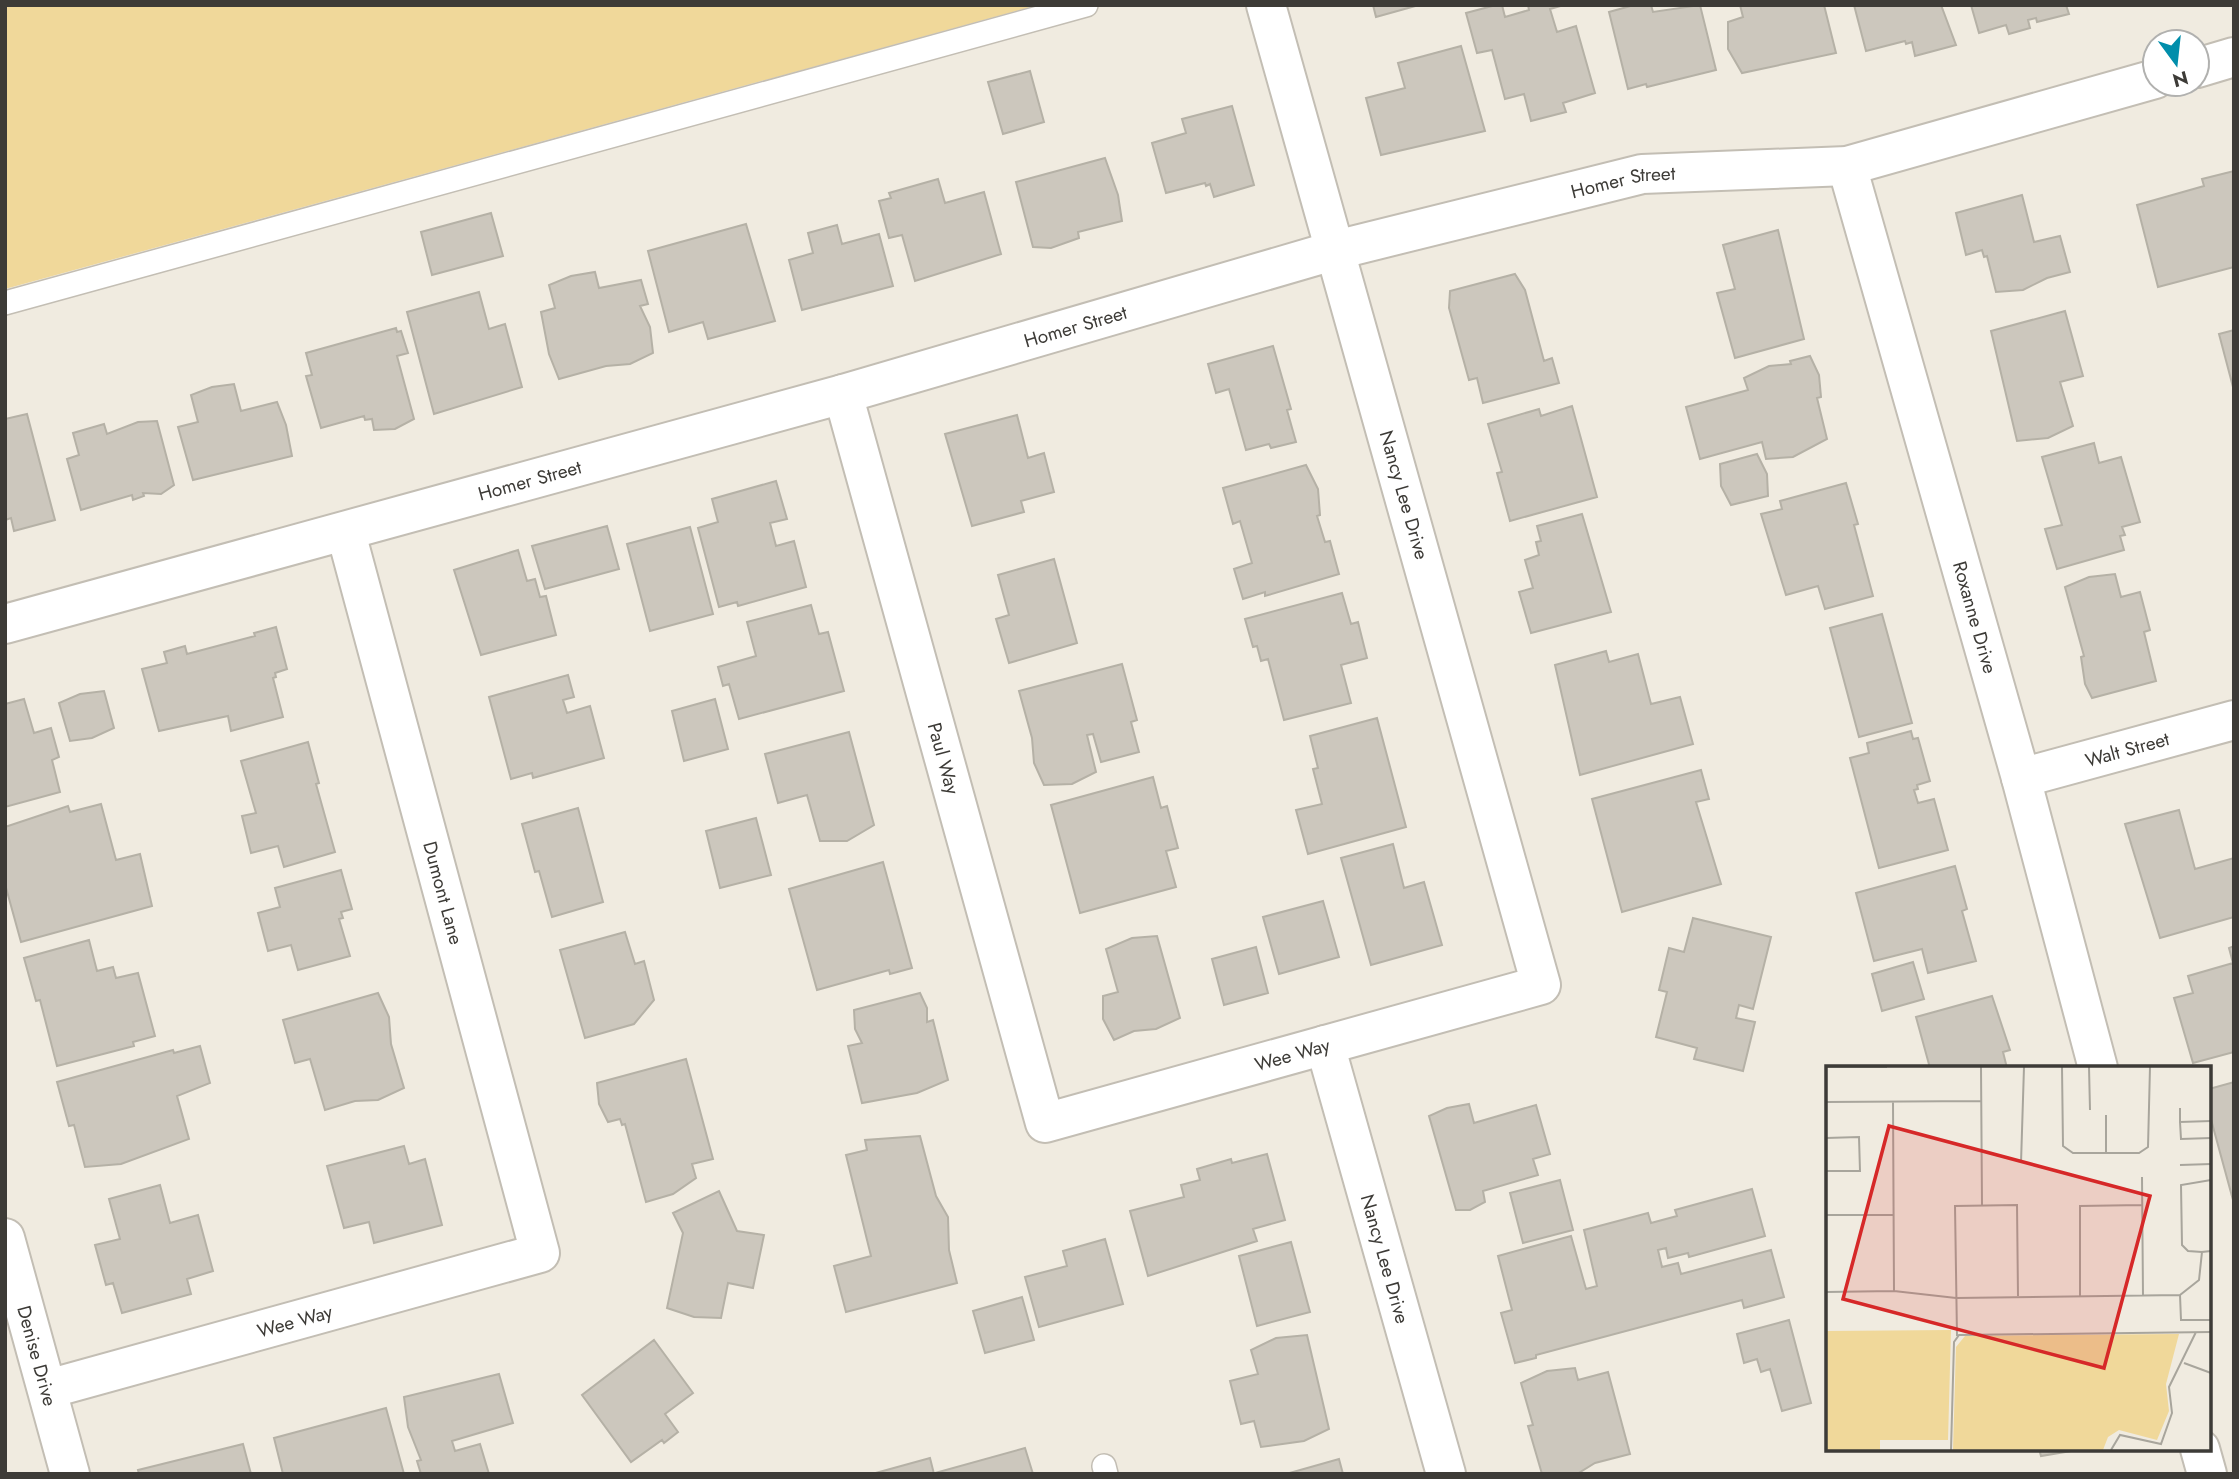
<svg xmlns="http://www.w3.org/2000/svg" width="2239" height="1479" font-family="Jost,sans-serif">
  <style>
    .green { fill: #f0d89a }
    .building { fill: #ccc7bd; stroke: #b5b1a6; stroke-width: 2 }
    .lines { fill: none; stroke-linecap: round; stroke-linejoin: round }
    .service-casing { stroke: #c3beb4; stroke-width: 26 }
    .minor-casing { stroke: #c3beb4; stroke-width: 42 }
    .service { stroke: #fff; stroke-width: 23 }
    .minor { stroke: #fff; stroke-width: 38 }
    .labels { text-anchor: middle; dominant-baseline: central; stroke-width: 5; stroke-linejoin: round; paint-order: stroke }
    .street-label { font-size: 19px; fill: #3d3b37; stroke: #fff }
    .inset-road { fill: none; stroke: #a8a59c; stroke-width: 2 }
    .view { fill: #d62828; fill-opacity: 0.15; stroke: #d62828; stroke-width: 3.5 }
    .inset-edge { fill: none; stroke: #3d3b37; stroke-width: 3.5 }
  </style>
  <rect width="100%" height="100%" fill="#f0ebe0"/>
  <path class="green" d="M5,5h1033l-1033,284z"/>
  <path class="building" d="M1373,5h46l-43,12z
    M1496,5h6l3,12 24,-7 -1,-5h36l-14,4 7,23 19,-6 19,67 -32,10 3,9 -35,9 -7,-27 -19,5 -13,-49 -15,3 -11,-40z
    M1634,5h17l2,7 47,-7 16,65 -69,17 -1,-3 -18,5 -19,-77z
    M1740,5h84l12,48 -94,20 -14,-24v-27l15,-5z
    M1854,5h87l15,40 -41,11 -3,-14 -6,2 -1,-3 -39,10z
    M1971,5h95l3,9 -32,8 -1,-4 -8,2 2,8 -21,6 -3,-9 -27,8z
    M1461,46l24,85 -104,24 -15,-57 39,-10 -7,-25z
    M1030,71l14,51 -41,12 -15,-52z
    M1232,106l22,79 -40,12 -4,-13 -4,2 -1,-3 -39,10 -14,-50 34,-10 -4,-14z
    M1105,158l13,37 4,26 -44,11 1,6 -28,10 -18,-1 -17,-65z
    M2234,171v96l-76,20 -21,-82 67,-19 -2,-7z
    M938,179l7,24 39,-11 17,62 -86,27 -13,-46 -13,3 -10,-37 12,-3 -2,-5z
    M2022,195l12,47 26,-6 10,36 -23,6 -24,12 -27,2 -9,-36 -3,1 -2,-7 -16,5 -10,-42z
    M491,213l12,43 -71,19 -11,-43z
    M746,224l29,97 -67,18 -5,-17 -34,10 -21,-81z
    M837,225l5,19 37,-10 14,52 -91,24 -13,-50 24,-7 -5,-20z
    M1778,230l26,109 -69,19 -18,-65 18,-4 -12,-44z
    M595,272l4,16 42,-8 7,24 -8,2 10,21 3,26 -23,11 -24,2 -47,13 -10,-25 -8,-42 14,-4 -6,-23 22,-9z
    M1515,274l10,16 19,71 8,-3 7,25 -76,20 -6,-25 -8,2 -20,-72 1,-17z
    M479,292l10,37 16,-5 17,63 -88,27 -27,-102z
    M2065,311l18,65 -23,6 13,44 -25,12 -31,3 -26,-110z
    M396,328l1,4 4,-1 7,22 -11,3 17,63 -19,10 -21,1 -2,-11 -7,1 -1,-4 -43,12 -15,-52 6,-1 -6,-22z
    M2234,330v57h-1l-14,-53z
    M1273,346l18,63 -4,1 9,32 -25,6 -2,-4 -23,6 -17,-61 -13,4 -8,-29z
    M1810,356l9,19 2,22 -4,1 10,41 -34,18 -27,2 -4,-17 -62,17 -14,-52 62,-17 -4,-12 25,-12 22,-2 -1,-3z
    M234,384l7,27 36,-9 9,23 6,31 -99,24 -15,-53 20,-5 -7,-27 21,-8z
    M1572,406l25,91 -87,24 -13,-48 5,-1 -14,-48 51,-15 2,7z
    M27,414l28,106 -41,11 -3,-13 -6,2v-101z
    M1017,415l11,43 16,-5 10,39 -33,9 3,11 -52,14 -27,-92z
    M157,421l17,64 -13,9 -18,-1 1,3 -11,4 -1,-5 -51,15 -14,-51 12,-4 -6,-22 31,-9 3,10 31,-12z
    M2094,443l5,20 22,-6 19,65 -18,5 3,8 -5,1 4,14 -67,19 -12,-40 17,-4 -20,-68z
    M1757,454l10,20 1,22 -37,9 -10,-19 -1,-22z
    M1306,465l12,24 2,26 -3,1 8,26 5,-1 9,33 -74,22v-4l-22,7 -9,-30 18,-6 -12,-42 -7,3 -10,-36z
    M776,481l11,38 -17,4 6,23 18,-5 12,46 -68,19 -1,-4 -18,5 -21,-79 20,-6 -6,-23z
    M1846,483l12,41 -4,1 19,71 -48,13 -7,-23 -32,9 -25,-81 21,-5 -2,-8z
    M1582,514l29,98 -80,21 -12,-41 14,-4 -8,-28 14,-5 -3,-13 5,-1 -4,-15z
    M607,526l12,43 -74,20 -13,-43z
    M690,527l23,87 -63,17 -23,-87z
    M518,550l9,31 8,-2 5,18 6,-1 10,39 -75,20 -27,-85z
    M1054,559l23,84 -68,20 -13,-44 13,-4 -11,-40z
    M2115,574l6,23 19,-5 10,38 -6,2 12,49 -64,17 -7,-14 -4,-27 3,-1 -19,-69 24,-10z
    M1342,593l9,31 7,-2 9,36 -26,7 10,38 -67,17 -16,-61 -7,2 -4,-15 -4,1 -8,-28z
    M811,605l8,29 9,-2 16,59 -105,28 -10,-35 -6,2 -5,-19 38,-11 -9,-34z
    M1882,614l30,109 -53,14 -29,-109z
    M276,627l11,42 -12,4 1,4 -3,1 10,39 -52,14 -3,-15 -69,15 -17,-62 25,-6 -3,-11 21,-6 2,8 68,-18 -1,-3z
    M1606,651l3,11 29,-8 13,50 29,-7 13,47 -113,31 -25,-110z
    M1122,664l15,56 -6,2 8,30 -38,10 -8,-28 -6,1 9,37 -24,12 -28,1 -10,-22 -2,-25 -13,-47z
    M568,675l6,22 -11,3 4,13 23,-7 14,52 -71,20 -1,-5 -21,6 -22,-82z
    M104,691l10,37 -22,10 -22,3 -11,-38 21,-9z
    M24,699l10,34 17,-5 8,29 -7,3 8,32 -55,15v-103z
    M715,699l13,50 -44,12 -12,-50z
    M1377,718l29,109 -98,27 -12,-44 26,-6 -9,-35 5,-1 -8,-32z
    M1911,731l2,8 5,-1 12,43 -13,4 1,4 -4,1 4,13 16,-4 14,51 -69,18 -29,-110 19,-5 -2,-10z
    M849,732l25,93 -27,16h-27l-13,-46 -29,8 -13,-49z
    M308,742l11,41 -3,1 19,68 -51,15 -6,-21 -27,7 -9,-37 14,-3 -15,-52z
    M1701,770l8,29 -13,3 25,82 -99,28 -30,-113z
    M1153,777l8,31 6,-2 11,42 -12,3 10,36 -96,26 -29,-108z
    M101,804l15,56 24,-6 12,52 -131,36 -16,-58v-57l63,-21 2,6z
    M578,808l25,94 -51,15 -13,-46 -4,1 -13,-48z
    M2179,810l16,59 39,-11v59l-74,21 -35,-114z
    M756,818l15,57 -51,13 -14,-57z
    M1393,844l11,44 20,-6 18,63 -71,20 -30,-107z
    M883,862l29,106 -22,6 -1,-4 -72,20 -28,-101z
    M1955,866l12,43 -5,2 14,50 -48,12 -6,-24 -48,12 -18,-68z
    M341,870l11,39 -11,3 2,6 -4,1 11,37 -52,14 -7,-25 -23,6 -10,-38 22,-6 -5,-19z
    M1323,901l16,56 -60,17 -16,-57z
    M1693,918l78,19 -18,72 -14,-4 -3,13 19,4 -12,49 -49,-12 3,-11 -41,-11 11,-45 -8,-2 10,-42 15,4z
    M625,932l10,32 9,-3 10,39 -20,24 -49,14 -25,-88z
    M1157,936l23,82 -24,11 -22,2 -20,9 -11,-21v-23l15,-4 -12,-43 26,-11z
    M89,940l8,31 16,-4 3,11 22,-5 17,63 -22,6 1,4 -77,20 -17,-66 -4,1 -12,-43z
    M2234,946v106l-41,11 -19,-65 19,-5 -5,-17 45,-13 -4,-15z
    M1256,947l12,46 -44,12 -12,-46z
    M1913,962l11,37 -42,12 -10,-37z
    M378,993l11,24 2,27 13,44 -26,12 -23,1 -30,9 -15,-51 -15,4 -12,-43z
    M920,993l7,15v14l6,-2 15,60 -31,13 -55,10 -14,-57 14,-3 -7,-14 -1,-19z
    M1992,996l18,54 -7,2 4,16h-77l-14,-51z
    M200,1046l10,37 -33,13 12,43 -68,25 -36,3 -11,-42 -5,1 -12,-44 116,-32 1,3z
    M686,1059l27,100 -21,5 4,14 -23,16 -27,8 -21,-78 -3,1 -2,-6 -12,3 -9,-18 -2,-21z
    M2234,1082v117l-1,1 -24,-88v-23z
    M1469,1104l5,19 62,-18 14,49 -17,5 5,16 -55,16 2,11 -15,8h-14l-27,-94 18,-8z
    M920,1136l16,60 12,21 1,33 8,33 -111,29 -12,-46 37,-10 -25,-101 21,-5 -2,-10z
    M404,1146l5,18 16,-5 17,66 -68,18 -5,-21 -25,6 -17,-62z
    M1267,1154l18,66 -32,9 4,12 -109,35 -18,-65 54,-14 -3,-12 19,-5 -3,-11 34,-10 1,4z
    M1560,1180l13,50 -50,13 -13,-50z
    M160,1185l10,38 28,-8 15,56 -26,8 4,15 -69,19 -9,-30 -7,2 -11,-40 25,-6 -11,-40z
    M1752,1189l13,47 -76,21 -1,-4 -20,5 -2,-10 -8,2 4,17 16,-4 3,11 90,-24 13,47 -40,11 -2,-8 -206,55v3l-21,5 -14,-50 11,-3 -14,-54 73,-20 15,53 11,-3 -13,-56 64,-17 3,10 26,-7 -2,-6z
    M719,1191l18,40 27,4 -11,53 -25,-5 -7,35 -27,-1 -27,-9 16,-75 -10,-20z
    M1105,1239l18,65 -84,23 -14,-50 42,-11 -4,-15z
    M1291,1242l19,70 -53,14 -18,-70z
    M1022,1297l12,43 -49,13 -12,-42z
    M1789,1320l22,83 -29,8 -12,-42 -9,3 -4,-13 -13,4 -7,-29z
    M1307,1335l22,94 -25,12 -43,6 -7,-26 -13,3 -11,-43 28,-7 -7,-24 25,-12z
    M654,1340l39,53 -28,21 13,18 -14,11 -2,-3 -31,22 -49,-67z
    M1575,1368l3,12 30,-8 22,82 -35,9 -18,11h-35l-14,-48 5,-1 -12,-42 26,-12z
    M499,1374l14,49 -61,18 3,10 25,-7 9,30h-68l-4,-13 4,-1 -13,-33 -4,-30z
    M386,1408l18,66h-121l-9,-36z
    M243,1444l8,30h-112l-1,-4z
    M1025,1448l8,26h-98v-1z
    M2039,1449h44l-42,7z
    M930,1458l4,16h-62z
    M1339,1459l4,15h-57z"/>
  <g class="lines">
    <g class="service-casing">
      <path id="service" d="M5,303l1081,-298
        M1104,1466l2,8"/>
    </g>
    <g class="minor-casing">
      <g id="minor">
        <path d="M2197,68l37,-11"/>
        <path id="s1" d="M1847,166l174,612 77,290"/>
        <path id="s2" d="M843,394l202,729 496,-138 -275,-980"/>
        <path id="s3" d="M5,624l838,-230 493,-144 306,-76 205,-8 308,-87"/>
        <path id="s4" d="M2021,778l213,-58"/>
        <path id="s5" d="M1325,1045l121,429"/>
        <path id="s6" d="M5,1238l65,236"/>
        <path id="s7" d="M48,1389l492,-136 -194,-720"/>
        <path d="M2200,1449l7,25"/>
      </g>
    </g>
    <use href="#service" class="service"/>
    <use href="#minor" class="minor"/>
  </g>
  <g class="labels">
    <g class="street-label">
      <text stroke="none"><textPath href="#s3" startOffset="1678">Homer Street</textPath></text>
      <text stroke="none"><textPath href="#s3" startOffset="1111">Homer Street</textPath></text>
      <text stroke="none"><textPath href="#s3" startOffset="544">Homer Street</textPath></text>
      <text transform="translate(1404 495) rotate(74)">Nancy Lee Drive</text>
      <text stroke="none"><textPath href="#s1" startOffset="469">Roxanne Drive</textPath></text>
      <text stroke="none"><textPath href="#s4" startOffset="110">Walt Street</textPath></text>
      <text stroke="none"><textPath href="#s2" startOffset="378">Paul Way</textPath></text>
      <text transform="translate(443 893) rotate(75)">Dumont Lane</text>
      <text stroke="none"><textPath href="#s2" startOffset="1013">Wee Way</textPath></text>
      <text stroke="none"><textPath href="#s5" startOffset="222">Nancy Lee Drive</textPath></text>
      <text stroke="none"><textPath href="#s7" startOffset="256">Wee Way</textPath></text>
      <text stroke="none"><textPath href="#s6" startOffset="122">Denise Drive</textPath></text>
    </g>
  </g>
  <g transform="translate(1826 1066)">
    <rect width="385" height="385" fill="#f0ebe0"/>
    <path d="M125,264l-3,110h-68v10h-54v-119zM353,268l-13,50 3,27 -12,29 -38,-10 -11,7 -5,13h-150l3,-103 9,-11z" fill="#f0d89a"/>
    <path class="inset-road" d="M0,1h61M155,1l1,138M236,1l1,79 10,7h66l9,-6 2,-80M263,1l1,43M0,36l155,-1M67,36l1,189M354,42v14l31,-1M280,49v38M354,56l1,17 30,-1M0,72l33,-1 1,34h-34M195,97l3,-96M354,99l31,-1M316,111l1,119M0,149h67M376,186l-14,-1 -6,-6 -1,-60 30,-5M0,226l68,-1 62,7 224,-3 19,-15 3,-28 9,-1M354,229l1,25h30M254,230v-90l62,-1M131,270l-2,-130 62,-1 1,91M358,297l27,10M125,384l3,-108 5,-7 252,-3M285,384l9,-15 41,9 11,-31 -3,-26 27,-55"/>
    <path class="view" d="M63,60l261,70 -46,172 -261,-69z"/>
    <rect width="385" height="385" class="inset-edge"/>
  </g>
  <rect width="2239" height="1479" fill="none" stroke="#3d3b37" stroke-width="14"/>
  <g transform="translate(2176 63) rotate(165)"><circle r="33" fill="#ffffff" stroke="#b1b1af" stroke-width="2"/>
  <path d="M0-5L12 26L0 18L-12 26Z" fill="#018eab"/>
  <text y="-10" font-size="19" font-weight="bold" text-anchor="middle" fill="#3d3b37">N</text>
  </g>
</svg>
